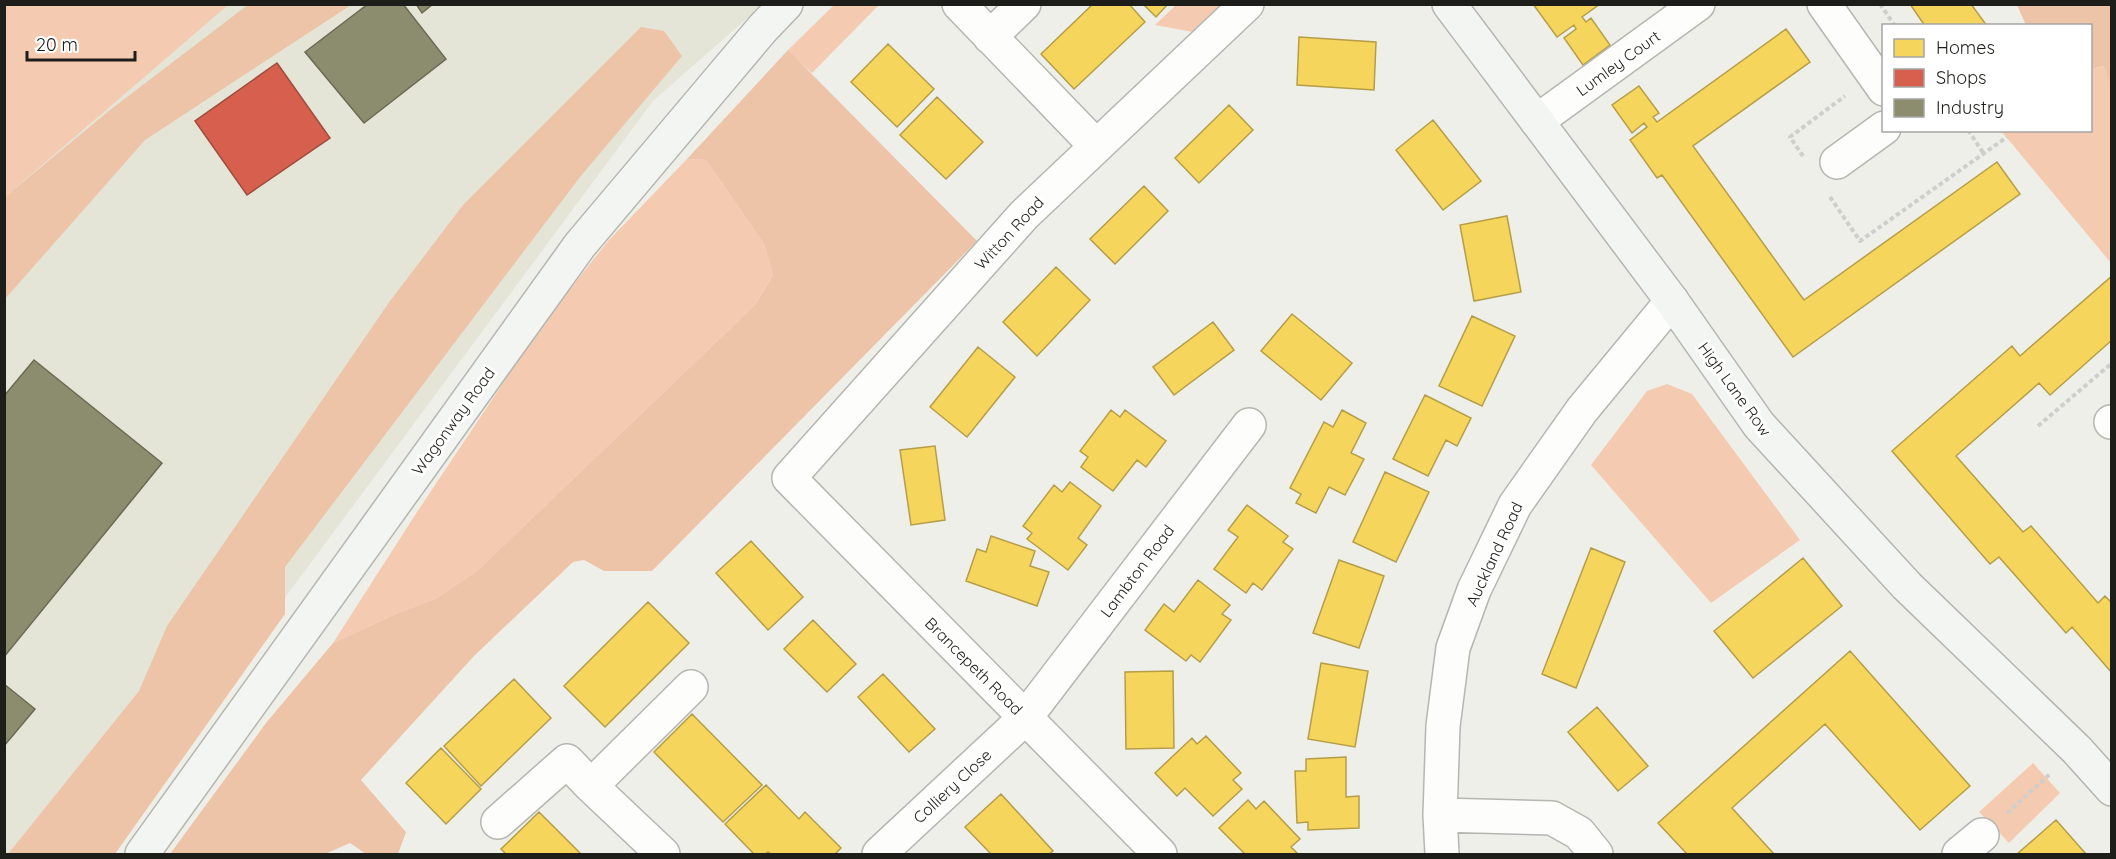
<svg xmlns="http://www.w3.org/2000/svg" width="2116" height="859" font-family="Quicksand,sans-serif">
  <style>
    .built { fill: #e4e4d7 }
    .green { fill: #f4cbb1 }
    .forest { fill: #eec4a9 }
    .homes { fill: #f6d55c; stroke: #b59e48; stroke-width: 1.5 }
    .shops { fill: #d6604d; stroke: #9e4c3d; stroke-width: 1.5 }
    .industry { fill: #8c8c6e; stroke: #6b6b54; stroke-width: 1.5 }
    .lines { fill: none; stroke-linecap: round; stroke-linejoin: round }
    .street-casing { stroke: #b6b6b1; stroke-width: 36 }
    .secondary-casing { stroke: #b6b6b1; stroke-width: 36 }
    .path { stroke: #cececc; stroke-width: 4; stroke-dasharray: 4.5 3; stroke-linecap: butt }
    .street { stroke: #fdfdfc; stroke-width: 33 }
    .secondary { stroke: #f2f5f1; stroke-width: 33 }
    .labels { text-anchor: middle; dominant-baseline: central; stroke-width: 6; stroke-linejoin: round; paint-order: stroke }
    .street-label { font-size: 16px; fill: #1d1d19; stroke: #fff }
  </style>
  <rect width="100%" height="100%" fill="#efefe9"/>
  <path class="built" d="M5,5h757l-109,96 -558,753h-90z"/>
  <path class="green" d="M5,4h223v1l-223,192z
    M834,5h45l-67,68 -25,-22z
    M1176,5v-1l44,1 -27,27 -38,-7z
    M2104,66l8,20 -1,177 -109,-131 88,-2 1,-61z
    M687,159l19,1 58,84 9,31 -18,30 -277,265 -41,28 -41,16 -63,29 84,-131 127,-190 64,-81z
    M1667,384l25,10 108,146 -89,63 -120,-138 56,-74z
    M2033,763l27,30 -51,50 -30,-31z"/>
  <path class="forest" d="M249,4l102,1 -206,135 -140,159v-102l105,-87z
    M2017,5h94v81l-7,-20 -13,3 -1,-43 -64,-1z
    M641,27l23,4 18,25 -102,121 -295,390v47l-170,240h-107l131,-163 28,-65 223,-325 73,-96z
    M788,50l189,191 -325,330h-48l-20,-11 -11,2 -99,94 -113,124 45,52 -8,22h-32l-16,-11 -25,11h-155l96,-131 67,-80 63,-29 41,-16 41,-28 277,-265 18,-30 -9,-31 -58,-84 -19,-1z"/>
  <path class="homes" d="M1093,4h36l16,18 -71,67 -33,-35z
    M1143,4h25l-12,13z
    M1533,4h67l-18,13 4,5 5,-4 19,27 -27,20 -19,-27 12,-9 -2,-4 -17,12z
    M1910,4h61l16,22h-62z
    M1786,29l24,33 -117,84 111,154 193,-138 23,32 -227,163 -131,-182 -5,3 -27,-38 17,-13 -3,-4 -12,10 -20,-28 27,-19 20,27 -6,4 4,5z
    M1299,37l77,5 -2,48 -77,-5z
    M888,44l46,45 -37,38 -46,-45z
    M937,97l46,45 -37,37 -46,-44z
    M1229,105l24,25 -54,53 -24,-25z
    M1433,120l48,61 -38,29 -47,-60z
    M1144,186l24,25 -53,53 -25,-25z
    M1507,216l14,76 -47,9 -14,-76z
    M1056,267l34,33 -53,56 -34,-34z
    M2112,276v64l-62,55 -11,-12 -83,73 67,76 8,-6 67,77 7,-7 7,7v70l-40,-46 -6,6 -67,-76 -9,7 -98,-113 120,-105 8,10z
    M1292,314l60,49 -31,37 -60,-49z
    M1472,316l43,20 -33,70 -43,-20z
    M1213,322l21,28 -60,45 -21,-28z
    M978,347l37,30 -48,60 -37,-30z
    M1425,395l46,23 -14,28 -11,-6 -18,36 -35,-17z
    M1111,410l9,7 5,-7 41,31 -20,26 -9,-7 -24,31 -32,-24 7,-10 -8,-6z
    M1342,410l24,13 -15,30 13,6 -19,36 -16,-8 -13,26 -20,-10 5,-9 -11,-6 34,-66 9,5z
    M935,446l10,74 -34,5 -11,-75z
    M1385,472l44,20 -33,70 -43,-20z
    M1070,482l31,24 -23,32 9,7 -19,25 -41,-31 5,-6 -9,-7 31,-41 8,7z
    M1247,505l41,31 -5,6 10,7 -31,41 -9,-7 -7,10 -32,-24 24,-32 -10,-7z
    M991,536l44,15 -5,15 19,6 -12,34 -71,-25 11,-32 9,3z
    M751,541l52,56 -35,33 -52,-57z
    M1591,548l34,14 -49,126 -34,-14z
    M1803,558l39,48 -89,72 -39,-47z
    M1339,560l45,16 -25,72 -46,-15z
    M1198,580l32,25 -8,9 9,6 -31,42 -9,-7 -5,6 -41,-31 19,-26 10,8z
    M648,602l41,41 -84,84 -41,-41z
    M813,620l43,44 -29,28 -43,-43z
    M1850,651l120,135 -50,44 -95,-106 -93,84 42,46h-87l-29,-31z
    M1321,663l47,8 -13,76 -47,-8z
    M1173,671l1,77 -48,1 -1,-77z
    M883,674l52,55 -26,23 -51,-55z
    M514,679l37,39 -70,68 -37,-40z
    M1597,707l51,59 -30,25 -50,-59z
    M692,714l70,71 -39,37 -69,-70z
    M1206,736l35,37 -8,7 9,9 -29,27 -28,-28 -8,8 -22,-23 37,-35 5,6z
    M441,748l40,41 -35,35 -40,-41z
    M1346,757v40l13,-1v32l-51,2v-8l-11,1 -2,-52h11v-12z
    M766,785l33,34 6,-7 36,36 -6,6h-64l-3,-2 -3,2h-11l-29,-30z
    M1001,794l52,57 -4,3h-58l-26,-27z
    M1248,800l8,9 8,-8 36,38 -9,8 6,6 -2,1h-50l-26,-26z
    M539,812l42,42h-75l-5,-5z
    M2056,820l30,34h-69z"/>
  <path class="shops" d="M277,63l53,75 -83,57 -52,-74z"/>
  <path class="industry" d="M368,4h35l43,55 -82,64 -59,-71z
    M416,4h17l-11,9z
    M34,360l128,103 -158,194v-261z
    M4,684l31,25 -31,37z"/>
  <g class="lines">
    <g class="street-casing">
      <path id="street" d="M959,4l137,142
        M1824,4l60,85
        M990,37l34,-33
        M1537,121l161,-117
        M1837,162l47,-34
        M2111,422h1
        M591,786l100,-99
        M1440,815l112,3 27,15 17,21
        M498,822l69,-61 24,25 72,68
        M879,854l146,-136 224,-293
        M1160,854l-371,-376 235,-263 223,-211
        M1442,854l-2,-39 3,-89 10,-78 21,-58 41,-85 67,-95 90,-109
        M1959,854l23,-19"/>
    </g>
    <g class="secondary-casing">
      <path id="secondary" d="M1449,4l223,297 87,124 148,161 170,164 35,39
        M142,854l438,-609 183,-217 23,-24"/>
    </g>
    <path class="path" d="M1880,4l15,22
      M1968,130l16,24
      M1803,156l-13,-19 55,-41
      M1830,197l30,44 147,-104
      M2038,426l74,-63
      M2007,813l43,-39"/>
    <use href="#street" class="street"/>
    <use href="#secondary" class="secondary"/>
  </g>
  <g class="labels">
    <g class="street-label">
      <text transform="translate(1618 63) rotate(-36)">Lumley Court</text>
      <text transform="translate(1009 233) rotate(-47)">Witton Road</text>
      <text transform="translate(1735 389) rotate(54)">High Lane Row</text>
      <text transform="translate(453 421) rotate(-54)">Wagonway Road</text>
      <text transform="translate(1494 554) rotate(-65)">Auckland Road</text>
      <text transform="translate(1137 571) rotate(-53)">Lambton Road</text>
      <text transform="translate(974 666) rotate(45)">Brancepeth Road</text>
      <text transform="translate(952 786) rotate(-43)">Colliery Close</text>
    </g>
  </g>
  <rect width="2116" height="859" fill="none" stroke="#1d1d19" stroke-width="12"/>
  <rect x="1882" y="24" width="210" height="108" fill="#ffffff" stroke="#a5a5a3" stroke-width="1.5"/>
  <rect x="1894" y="39" width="30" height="18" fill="#f6d55c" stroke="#a5a5a3" stroke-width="1.5"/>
  <text x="1936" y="54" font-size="18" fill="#1d1d19">Homes</text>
  <rect x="1894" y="69" width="30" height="18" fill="#d6604d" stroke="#a5a5a3" stroke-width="1.5"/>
  <text x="1936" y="84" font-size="18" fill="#1d1d19">Shops</text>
  <rect x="1894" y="99" width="30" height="18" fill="#8c8c6e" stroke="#a5a5a3" stroke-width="1.5"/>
  <text x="1936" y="114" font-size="18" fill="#1d1d19">Industry</text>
  <path d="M27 51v9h108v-9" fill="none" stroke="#1d1d19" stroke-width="3"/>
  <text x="36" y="51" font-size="18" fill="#1d1d19" stroke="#ffffff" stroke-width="4.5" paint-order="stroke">20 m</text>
</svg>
